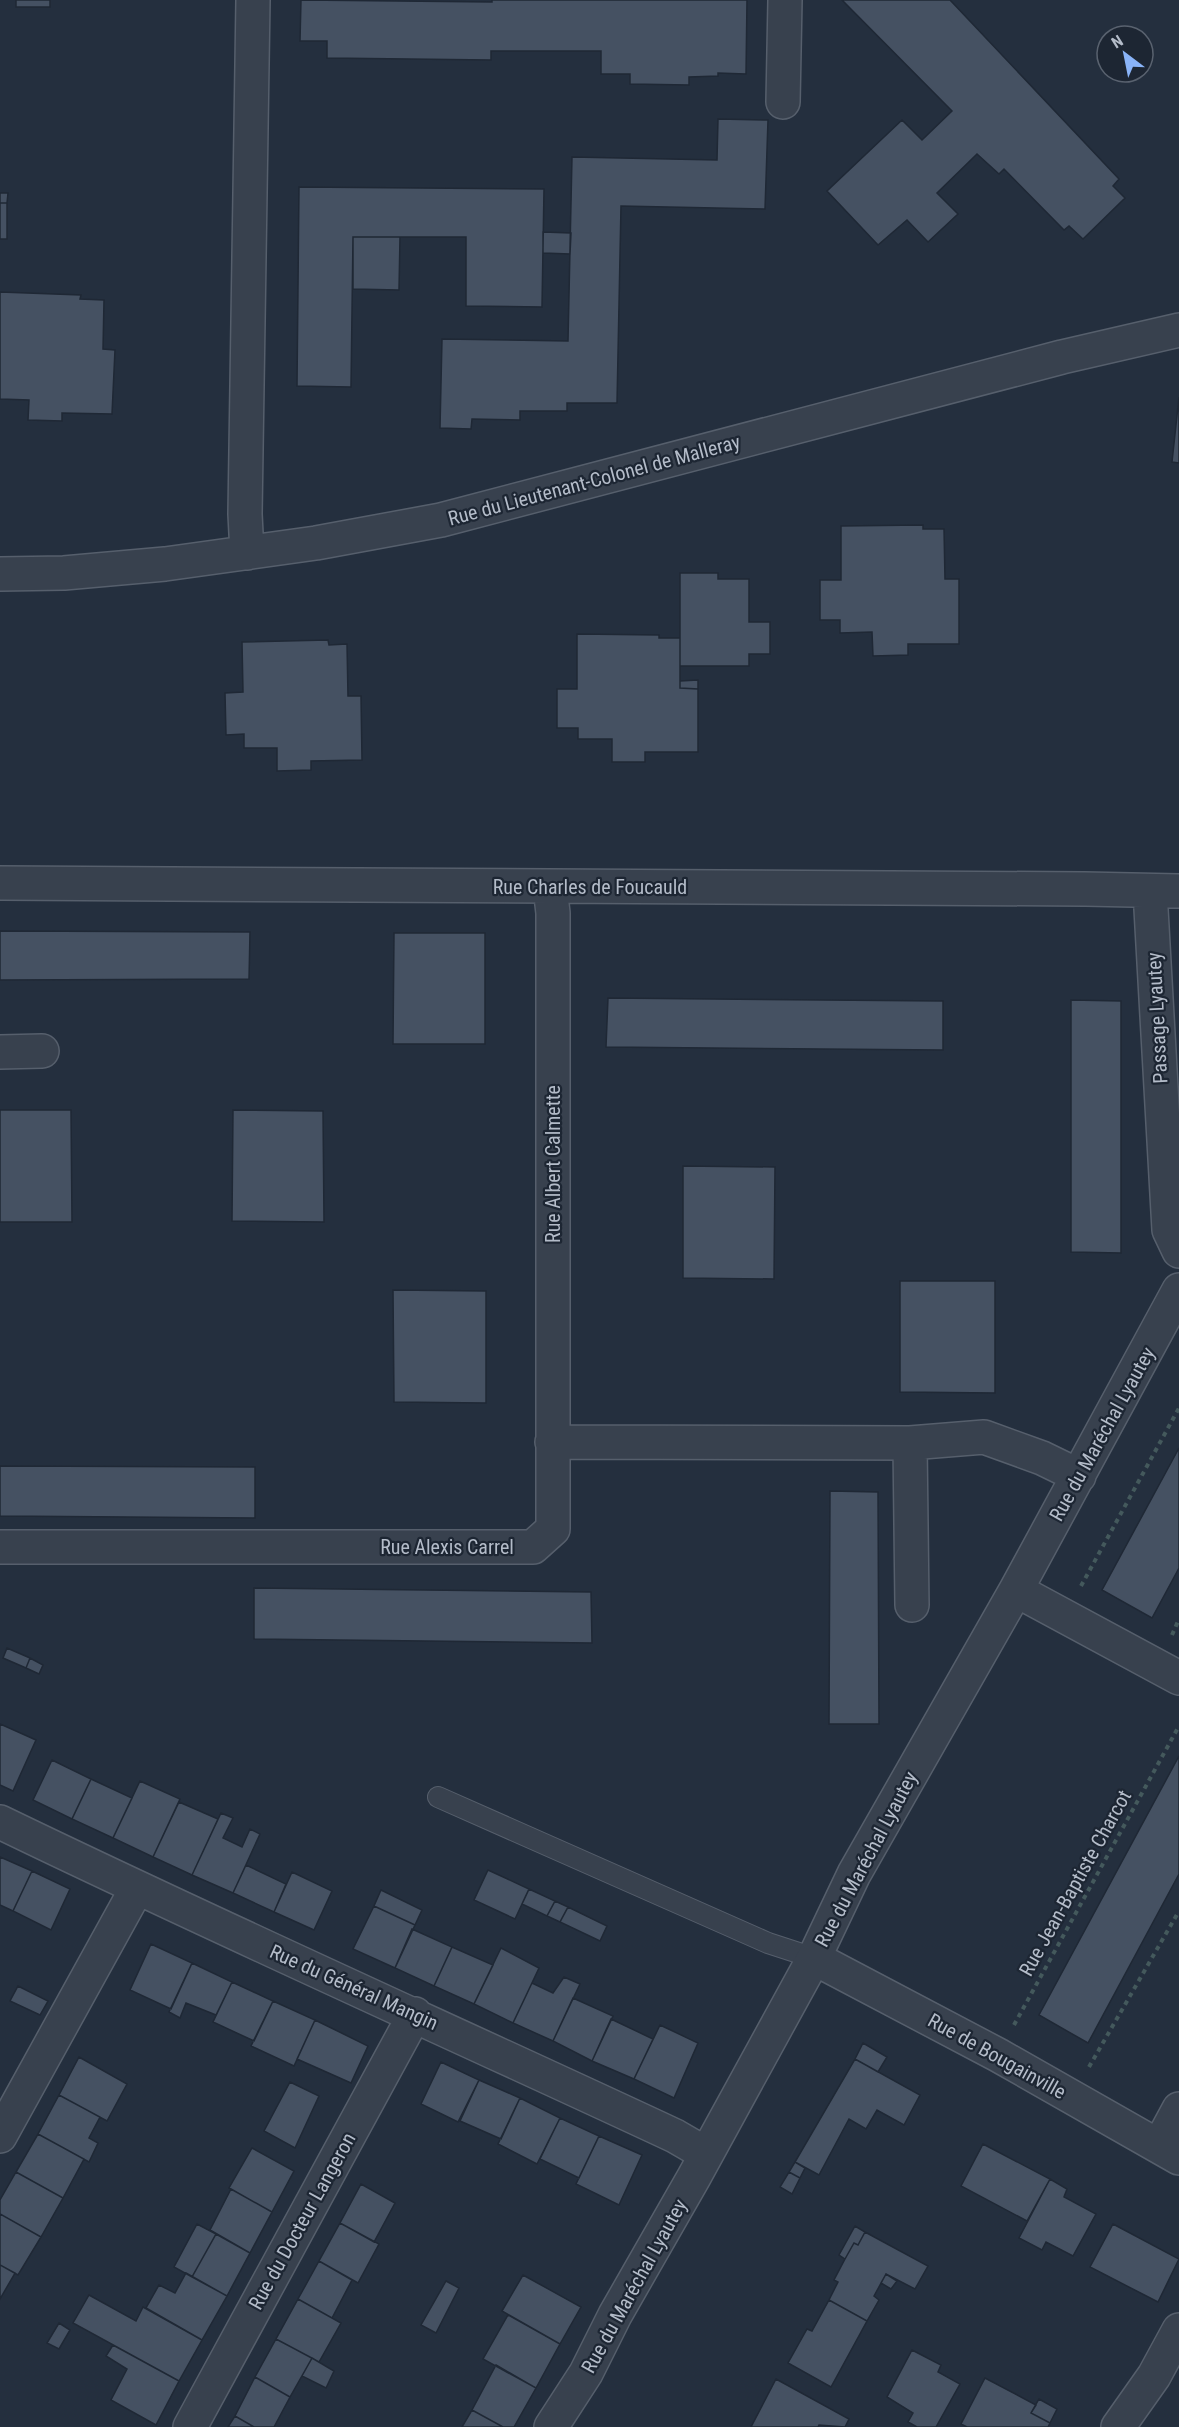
<svg xmlns="http://www.w3.org/2000/svg" width="1179" height="2427" font-family="'Roboto Condensed',sans-serif">
  <style>
    .building { fill: #455162; stroke: #1f2835; stroke-width: 1.5 }
    .lines { fill: none; stroke-linecap: round; stroke-linejoin: round }
    .lane-casing { stroke: #565f6c; stroke-width: 22 }
    .street-casing { stroke: #565f6c; stroke-width: 36 }
    .path { stroke: #44595c; stroke-width: 4; stroke-dasharray: 4.5 4.5; stroke-linecap: butt }
    .lane { stroke: #38414e; stroke-width: 20 }
    .street { stroke: #38414e; stroke-width: 33 }
    .labels { text-anchor: middle; dominant-baseline: central; stroke-width: 4.5; stroke-linejoin: round; paint-order: stroke }
    .street-label { font-size: 20px; fill: #b4bcc9; stroke: #1d2633 }
  </style>
  <rect width="100%" height="100%" fill="#242f3e"/>
  <path class="building" d="M16,0h34v7h-34z
    M301,0l191,2v-2h255l-1,74 -28,-1v3l-29,1v8l-59,-1v-10h-29v-23h-110v9l-164,-2v-17h-27z
    M842,0h108l169,179 -6,7 12,12 -42,41 -14,-13 -5,4 -60,-61 -5,5 -22,-20 -40,39 21,21 -30,28 -21,-22 -29,25 -51,-54 75,-71 20,20 30,-29z
    M718,119l50,1 -3,89 -144,-3 -4,197h-50v8h-47v9l-48,-1 -1,10 -31,-1 2,-89 126,2 4,-184 145,3z
    M299,187l245,2 -2,118 -76,-1v-69h-113l-2,150 -54,-1z
    M0,193h8l-1,10h-7z
    M0,203h7v36h-7z
    M543,232l28,1 -1,21 -27,-1z
    M353,237h47l-1,53 -46,-1z
    M0,292l81,3 -1,4 24,1 -1,49 12,1 -3,64 -50,-1v8l-34,-1 1,-20 -29,-1z
    M1179,397v66l-7,-1z
    M923,525v4h21l1,50h14v65h-51v11l-35,1 -1,-24 -32,1v-13h-20v-40h21v-54z
    M680,573h38v6h31v43h21v32h-21v12h-69z
    M577,634l82,1v3h21v50l18,1v63h-53v10h-33v-23h-34v-11h-21v-39h20z
    M328,640l1,5 18,-1 1,52h13l1,64 -51,1v9l-34,1v-23h-33v-14l-18,1 -1,-42 18,-1 -1,-50z
    M698,680v9l-18,-1v-7z
    M0,931l250,1 -1,47 -249,1z
    M394,933h91v111h-92z
    M608,998l335,3v49l-337,-3z
    M1071,1000l50,1v252l-50,-1z
    M0,1110h71l1,112h-72z
    M233,1110l90,1 1,111 -92,-1z
    M683,1166l92,1 -1,112 -91,-1z
    M900,1281h95v112l-95,-1z
    M393,1290l93,1v112l-92,-1z
    M1179,1448v120l-27,50 -50,-28z
    M0,1466l255,1v51l-255,-2z
    M830,1491l48,1 1,232h-50z
    M254,1588l337,4 1,51 -338,-4z
    M7,1648l23,10 -4,10 -23,-10z
    M30,1658l13,7 -4,9 -13,-6z
    M0,1724l36,16 -23,51 -13,-6z
    M1179,1756v118l-91,169 -49,-28z
    M52,1760l39,19 -19,40 -39,-19z
    M91,1779l41,19 -19,40 -41,-19z
    M140,1781l40,18 -27,58 -40,-19z
    M179,1802l39,17 -26,56 -39,-18z
    M221,1813l12,5 -10,20 19,9 8,-18 10,5 -27,59 -41,-18z
    M0,1857l32,14 -19,40 -13,-6z
    M246,1865l40,19 -12,28 -41,-19z
    M488,1870l41,19 -14,30 -41,-19z
    M32,1871l38,18 -19,41 -38,-19z
    M292,1872l40,19 -18,39 -40,-18z
    M529,1889l26,12 -8,15 -25,-12z
    M381,1890l41,20 -7,15 -41,-19z
    M555,1901l13,6 -8,15 -13,-6z
    M374,1906l41,19 -20,43 -42,-19z
    M568,1907l39,19 -7,15 -40,-19z
    M412,1929l40,18 -18,39 -39,-18z
    M151,1944l41,19 -21,46 -41,-19z
    M452,1947l41,18 -19,39 -40,-18z
    M501,1948l38,20 -26,55 -39,-19z
    M192,1963l40,19 -16,33 -30,-12 -6,15 -11,-6z
    M564,1977l16,7 -27,57 -40,-18 19,-40 21,10z
    M232,1982l41,19 -19,40 -41,-19z
    M18,1986l30,15 -8,14 -30,-14z
    M573,1998l40,18 -21,45 -39,-20z
    M273,2001l42,19 -21,46 -43,-20z
    M611,2019l42,20 -19,40 -42,-18z
    M315,2020l53,26 -17,37 -54,-24z
    M660,2025l38,18 -24,55 -40,-19z
    M863,2043l24,14 -9,15 -23,-13z
    M79,2057l48,27 -20,37 -48,-26z
    M855,2059l65,36 -16,30 -27,-15 -11,19 -17,-10 -30,56 -24,-13z
    M441,2062l38,18 -21,42 -37,-18z
    M479,2080l41,18 -19,41 -41,-18z
    M290,2082l29,14 -24,52 -31,-17z
    M59,2095l41,22 -11,21 9,5 -9,19 -51,-28z
    M520,2098l40,20 -23,46 -39,-20z
    M560,2118l39,18 -20,42 -39,-19z
    M38,2134l46,25 -21,39 -47,-26z
    M599,2136l43,19 -23,50 -43,-21z
    M983,2144l67,35 -23,42 -66,-35z
    M252,2148l42,23 -22,41 -43,-24z
    M795,2162l10,6 -5,10 -11,-6z
    M16,2172l47,26 -22,39 -41,-23v-14z
    M789,2172l11,6 -8,16 -12,-7z
    M1050,2179l17,10 -3,8 32,17 -23,42 -27,-14 -4,8 -23,-12z
    M361,2184l34,19 -21,39 -34,-19z
    M231,2189l41,23 -22,41 -40,-23z
    M0,2214l41,23 -23,38 -18,-10z
    M340,2223l39,21 -21,39 -39,-22z
    M197,2224l19,10 -24,43 -18,-10z
    M1113,2224l66,35 -21,43 -68,-35z
    M855,2226l10,6 -7,13 -4,-2 -9,16 -6,-4z
    M865,2232l63,34 -13,23 -29,-15 -12,22 5,4 -12,21 -38,-21 9,-18 -4,-2 11,-21 9,-16 4,2z
    M216,2234l34,19 -23,43 -35,-19z
    M319,2261l33,19 -20,38 -34,-19z
    M0,2265l15,8 -15,26z
    M186,2273l41,23 -25,44 -56,-32 13,-23 16,8z
    M886,2274l11,7 -6,8 -10,-6z
    M523,2275l58,32 -21,37 -58,-33z
    M446,2281l13,7 -23,45 -15,-8z
    M89,2295l47,26 7,-14 59,33 -23,41 -106,-58z
    M298,2299l43,24 -22,39 -43,-23z
    M829,2300l38,21 -36,66 -43,-24 19,-34 5,2z
    M508,2315l52,29 -24,44 -53,-29z
    M59,2323l11,7 -11,19 -12,-6z
    M276,2339l36,19 -22,39 -35,-20z
    M113,2345l66,36 -23,44 -45,-25 16,-31 -21,-13z
    M912,2350l29,15 -3,7 22,12 -24,43h-19l-9,-5 5,-9 -26,-16z
    M312,2358l22,13 -8,17 -24,-12z
    M496,2365l40,23 -22,39h-11l-31,-17z
    M255,2377l35,20 -16,30h-20l-19,-11z
    M985,2378l51,27 -5,8 19,10 -2,4h-81l-6,-3z
    M776,2379l73,40 -4,8 -26,-2 -1,2h-67z
    M1039,2399l18,10 -7,14 -19,-10z
    M472,2410l31,17h-41z
    M235,2416l19,11h-26z"/>
  <g class="lines">
    <g class="lane-casing">
      <path id="lane" d="M438,1797l330,146 46,15"/>
    </g>
    <g class="street-casing">
      <path id="street" d="M783,102l2,-102
        M247,553l-2,-39 8,-514
        M0,574l64,-1 101,-9 151,-21 125,-23 621,-163 117,-27
        M0,883l1085,6 94,2
        M1150,891l19,339 10,21
        M0,1052l42,-1
        M552,1442l358,1 74,-6 58,21 37,18
        M910,1443l2,162
        M0,1547h533l20,-18v-616l-3,-26
        M1016,1590l163,88
        M0,1822c223,108 450,209 675,314l31,18
        M814,1958l184,97 181,103
        M0,2136l137,-248
        M1159,2146l20,-37
        M190,2427l225,-413
        M551,2427l35,-54 29,-58 79,-138 120,-219 40,-84 162,-284 163,-300
        M1118,2427l36,-51 25,-46"/>
    </g>
    <path class="path" d="M1081,1586l98,-178
      M1172,1635l7,-16
      M1014,2025l165,-299
      M1089,2067l90,-156"/>
    <use href="#lane" class="lane"/>
    <use href="#street" class="street"/>
  </g>
  <g class="labels">
    <g class="street-label">
      <text transform="translate(594 480) rotate(-15)">Rue du Lieutenant-Colonel de Malleray</text>
      <text x="590" y="887">Rue Charles de Foucauld</text>
      <text transform="translate(1157 1018) rotate(-93)">Passage Lyautey</text>
      <text transform="translate(553 1164) rotate(-90)">Rue Albert Calmette</text>
      <text transform="translate(1102 1434) rotate(-61)">Rue du Maréchal Lyautey</text>
      <text x="447" y="1547">Rue Alexis Carrel</text>
      <text transform="translate(866 1859) rotate(-62)">Rue du Maréchal Lyautey</text>
      <text transform="translate(1075 1883) rotate(-61)">Rue Jean-Baptiste Charcot</text>
      <text transform="translate(354 1987) rotate(24)">Rue du Général Mangin</text>
      <text transform="translate(997 2056) rotate(29)">Rue de Bougainville</text>
      <text transform="translate(302 2221) rotate(-61)">Rue du Docteur Langeron</text>
      <text transform="translate(634 2286) rotate(-61)">Rue du Maréchal Lyautey</text>
    </g>
  </g>
  <g transform="translate(1125 54) rotate(328)"><circle r="28" fill="#1d2633" stroke="#59626f" stroke-width="1.5"/>
  <path d="M0-4.5L10 22L0 15L-10 22Z" fill="#8ab4f8"/>
  <text y="-9" font-size="16" font-weight="bold" text-anchor="middle" fill="#b4bcc9">N</text>
  </g>
</svg>
